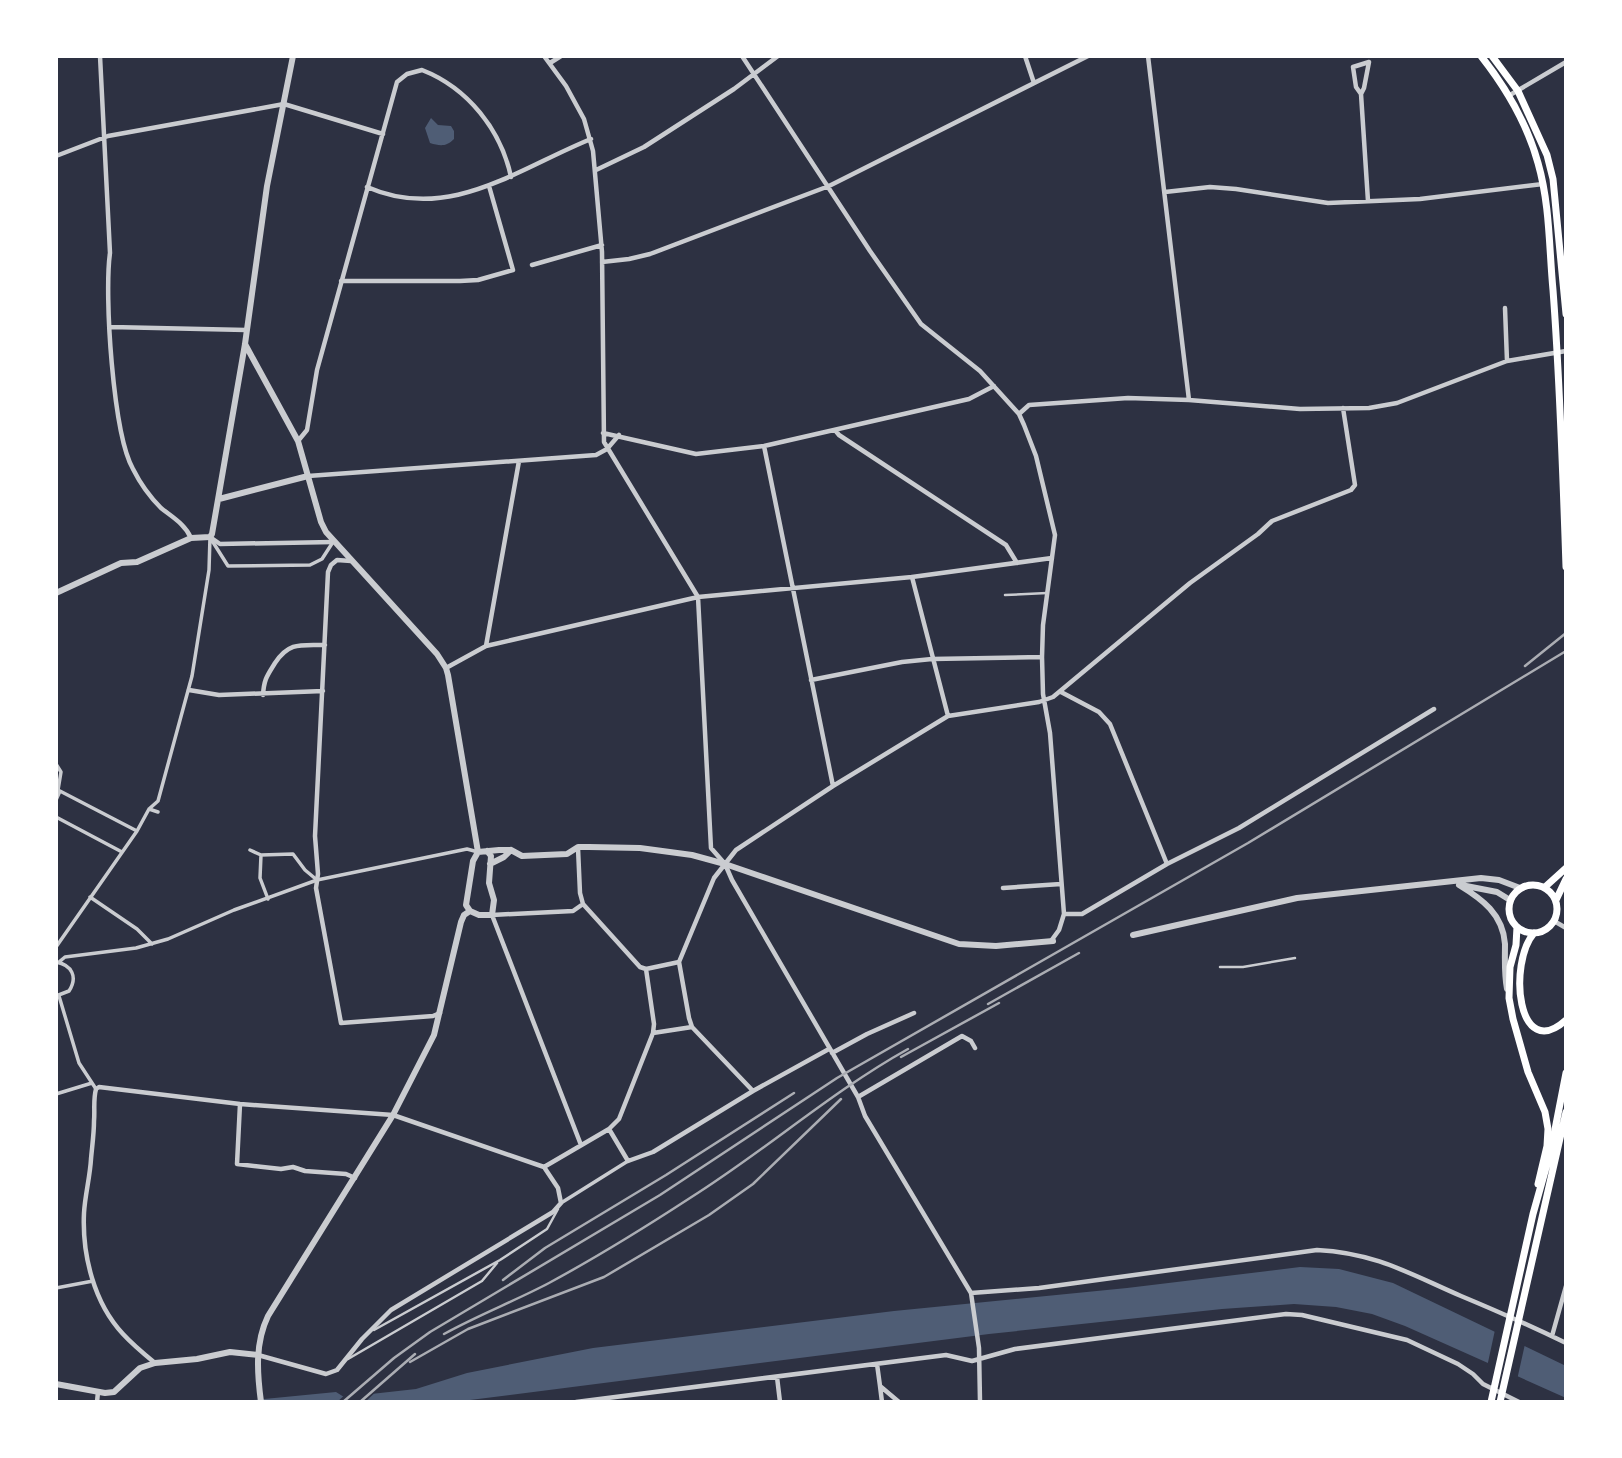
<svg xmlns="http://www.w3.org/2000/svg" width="1622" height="1458" font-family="'Space Grotesk',sans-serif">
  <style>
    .water { fill: #4f5d75 }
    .pier { fill: #2d3142 }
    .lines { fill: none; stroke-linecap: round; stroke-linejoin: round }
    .service { stroke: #caccd0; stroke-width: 2.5 }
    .pedestrian { stroke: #caccd0; stroke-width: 3.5 }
    .minor { stroke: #caccd0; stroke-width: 4.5 }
    .tertiary { stroke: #caccd0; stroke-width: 6 }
    .secondary { stroke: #fff; stroke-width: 7 }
    .primary { stroke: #fff; stroke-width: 7 }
    .rail { stroke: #abadb3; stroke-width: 2.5 }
  </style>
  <rect width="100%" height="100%" fill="#2d3142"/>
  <path class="water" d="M431,118l7,7 13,1 3,5v8c-8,8 -14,7 -24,4l-5,-15z
    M1300,1267l39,2 54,14 173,83v32l-161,-72 -33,-12 -36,-7 -42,-3 -72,5 -233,25 -535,68h-222l104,-10 8,5 72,-8 51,-16 126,-25 301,-37 233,-23z"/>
  <path class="pier" d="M1495,1330l30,14 -8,36 -30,-13z
    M379,1389l-14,13h-28l10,-9z"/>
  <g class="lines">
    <path class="service" d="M1005,595l42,-2
      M1220,967h23l52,-9
      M374,1330l126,-70 47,-31 11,-20
      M348,1359l134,-78 15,-18"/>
    <path class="pedestrian" d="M211,539l17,27 82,-1 12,-6 11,-17
      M56,764l5,8 -3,18 79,41
      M56,800l4,-9
      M149,809l9,3
      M56,817l66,35
      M250,850l11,5 32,-1 12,16 12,10
      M261,855l-1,23 8,21
      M90,897l47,32 15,15
      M56,947l81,-116 12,-22 9,-8 34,-125 17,-106 1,-33
      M56,962c16,3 22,15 13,29l-13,5
      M59,962l6,-5 71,-9 32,-9 66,-29 83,-30 150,-31 11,3
      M59,996l20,67 17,26
      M56,1094l36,-11
      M561,1203l67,-42
      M56,1288l37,-7"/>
    <path class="minor" d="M100,56l10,197c-6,41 3,181 23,216 7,14 17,28 28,39 11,9 24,16 30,30
      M544,56l22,30 18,33 9,32 9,101 2,190 94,155 13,251 14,16 7,16 126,217 7,19 106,177 8,55 1,54
      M742,56l128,195 51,73 59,47 39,43 5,11 12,31 19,79 -12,90 -1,32 1,37 7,39 14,181 -5,16 -8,11
      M1025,56l9,27
      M1148,56l41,344
      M550,63l11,-7
      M1361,94l3,-6 5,-26 -16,5 3,20 5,7 7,107
      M1510,95l56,-33
      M56,156l52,-20 176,-32 99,30
      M596,170l48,-23 90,-58 44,-33
      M367,187c82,36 150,-18 224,-48
      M1165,192l45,-5 26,2 92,14 92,-4 123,-15
      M602,262l27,-3 21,-5 179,-68 259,-130
      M532,265l70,-20
      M341,281h119l18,-1 35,-10 -24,-84
      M1505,308l2,53
      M111,327l135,3
      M1019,414l10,-9 99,-7 61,2 111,9 69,-1 28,-5 110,-42 59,-10
      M835,430l4,5 167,110 11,18
      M603,433l93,21 68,-8 205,-47 25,-13
      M298,441l9,-11 10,-60 80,-288 10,-8 15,-4c46,18 79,60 89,107
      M764,446l69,340
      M308,476l288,-21 11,-6 12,-14
      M210,537l10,7 113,-2
      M351,561l-14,-1 -6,5 -3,7 -13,264 3,38 -2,14 25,135 92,-7 7,-3
      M912,577l36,139
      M486,646l33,-185
      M446,668l40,-22 212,-49 214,-20 140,-19
      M811,680l91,-18 30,-3 110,-2
      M189,690l30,5 104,-4
      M1061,692l38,20 11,12 57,140
      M263,695c1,-16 4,-19 12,-32 14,-21 25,-18 50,-18
      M578,848l2,45 3,11 57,63 6,2
      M1003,888l58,-4
      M1064,914h18l85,-50 72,-36 195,-119
      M1554,921l12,7
      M679,962l35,-84 22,-28 97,-64 115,-70 91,-14 14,-5 137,-114 68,-49 14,-13 79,-31 4,-5 -12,-77
      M646,969l33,-7 10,56 3,9 -39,6
      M692,1027l61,64
      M832,1053l35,-19 47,-21
      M858,1097l104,-61 9,5 4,7
      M240,1104l-3,60 44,5 12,-2 12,4 41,3 9,4
      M609,1129l19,32 25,-9 100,-61 76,-42
      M581,1145l-89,-230 81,-4 10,-7
      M544,1167l65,-38 10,-10 34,-86 1,-9 -8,-55
      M971,1293l68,-5 278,-38c59,3 93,24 144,46 36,15 70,30 105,47
      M1552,1336l14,-50
      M258,1355l68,19 11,-4 25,-31 29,-29 162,-98 8,-9 -3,-15 -14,-21
      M155,1363c-11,-9 -22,-18 -32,-29 -29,-31 -41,-79 -39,-121 1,-18 6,-36 7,-54 1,-12 3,-25 3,-38 1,-11 -1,-21 2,-32l3,-2 141,17 153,11 151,52
      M877,1364l3,22 19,16
      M777,1377l3,25
      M880,1386l2,16
      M97,1402l1,-10
      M576,1402l370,-47 26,6 43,-12 271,-35 16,1 105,25 51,24 15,10 10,10 36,18"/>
    <path class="tertiary" d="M245,344l53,97 23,81 5,10 111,122 9,14 2,7 30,177
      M219,499l89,-23
      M56,593l65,-30 16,-1 54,-24 19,-1 2,-3 33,-190 22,-158 26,-130
      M478,852l21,-2h12l11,6 45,-2 11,-7h11l51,1 52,7 33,9 234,80 37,2 57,-5
      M490,864l14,-7 7,-7
      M1459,885c23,14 44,29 46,59 0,15 -1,29 2,45
      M1461,885l36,7 13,8
      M470,911l9,4h13l2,-15 -5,-17 2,-27 -4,-5
      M470,911l-4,-6 7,-44 5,-9
      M1133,935l164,-37 184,-20 18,2 21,8
      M56,1384l49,9 9,-1 26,-24 15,-5 42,-4 33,-7 28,3
      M261,1402c-4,-30 -6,-59 7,-86l125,-201 41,-80 27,-113 3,-7 6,-4"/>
    <path class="secondary" d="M1509 909a24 24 0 1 1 48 0a24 24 0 1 1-48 0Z
      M1545,887l21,-19
      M1556,900l10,-21
      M1517,927l-1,18 -6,22 -1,31 4,21 15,53 17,40 3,17 -1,17 -9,38
      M1534,933c-26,30 -17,131 32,87"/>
    <path class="primary" d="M1481,56c26,33 46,67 57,107 12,42 11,85 15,127 7,92 10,185 13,277
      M1492,56l26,35 29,64 6,24 13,135
      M1491,1402l42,-188 18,-64 15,-77
      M1500,1402l66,-290"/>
    <path class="rail" d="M1525,666l41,-33
      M988,1004l91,-51
      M901,1057l98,-54
      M503,1280l42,-32 121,-73 128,-82
      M444,1334c34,-19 71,-33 105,-51 48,-26 95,-55 141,-85 75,-47 141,-106 218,-149
      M410,1362l58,-33 136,-52 105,-62 44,-31 88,-85
      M343,1402l51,-44 36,-26 230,-137 177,-117 411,-235 318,-192
      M360,1402l55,-48"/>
  </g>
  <rect width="1622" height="1458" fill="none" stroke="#ffffff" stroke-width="116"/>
</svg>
